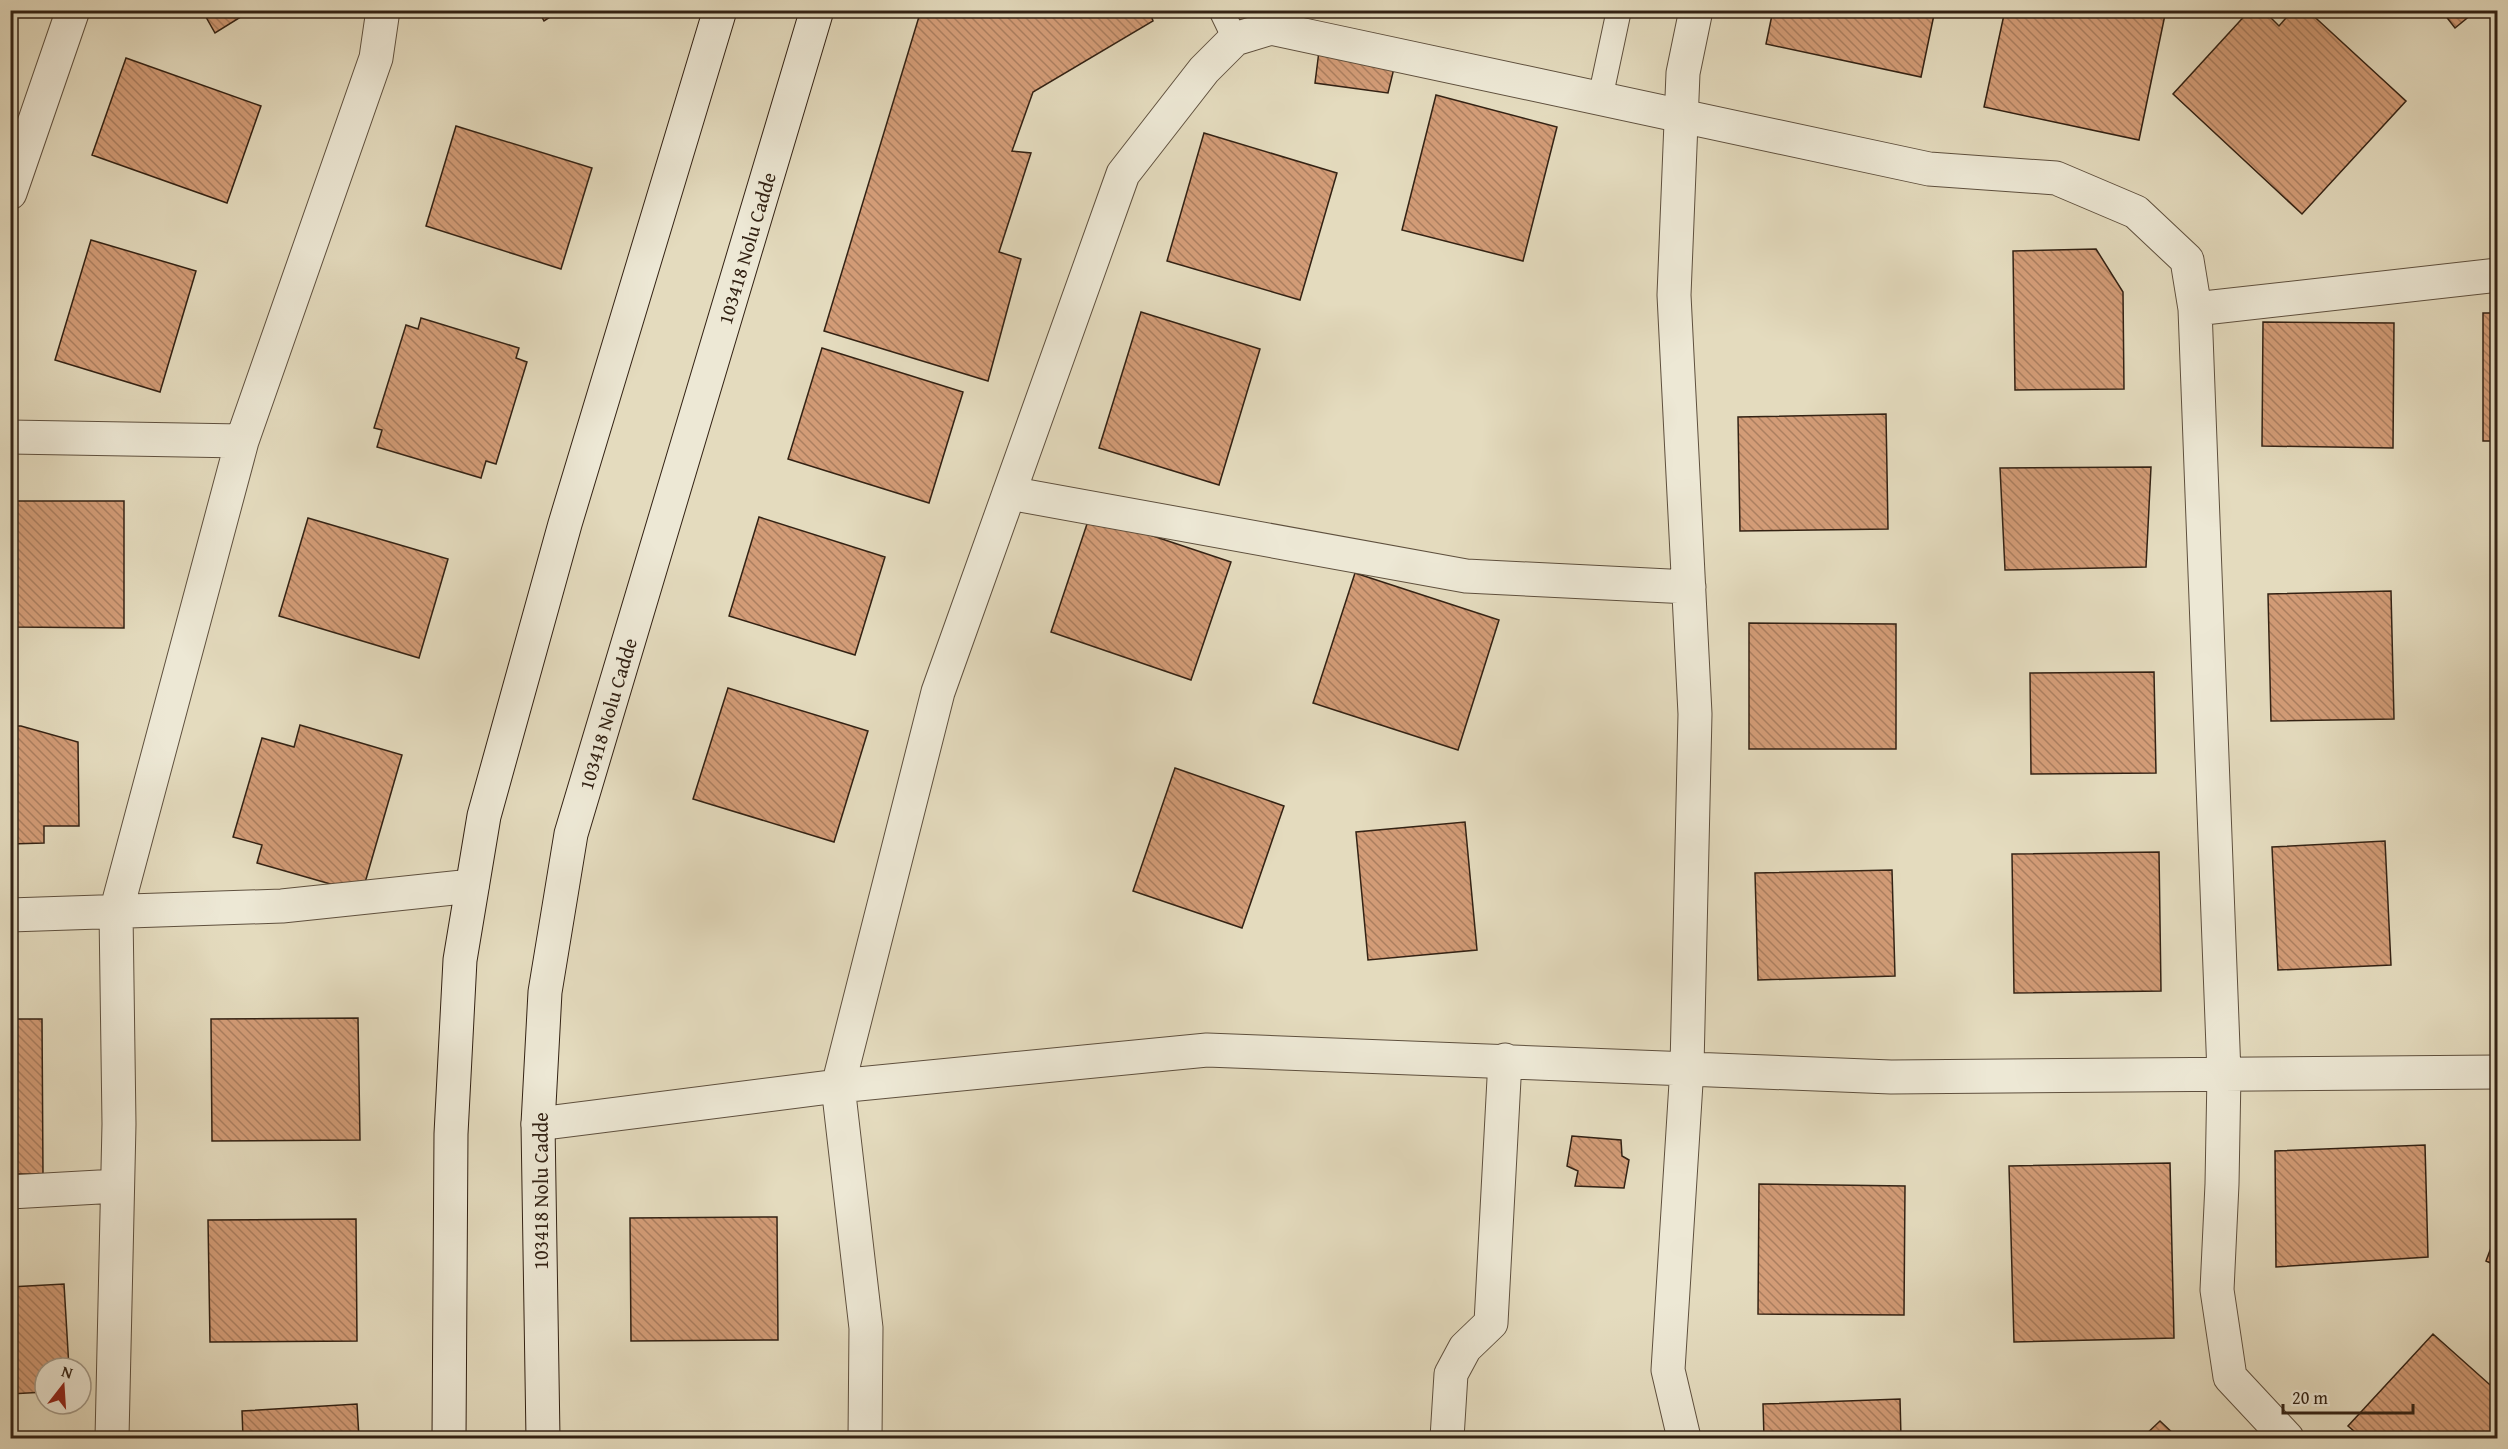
<svg xmlns="http://www.w3.org/2000/svg" width="2508" height="1449" font-family="'Gentium Book Plus',serif">
  <style>
    .building { fill: url(#building-back-hatch); stroke: #332214; stroke-width: 1.5 }
    .lines { fill: none; stroke-linecap: round; stroke-linejoin: round }
    .lane-casing { stroke: #5f503e; stroke-width: 26 }
    .street-casing { stroke: #5f503e; stroke-width: 35 }
    .secondary-casing { stroke: #332214; stroke-width: 35 }
    .lane { stroke: #ede8d5; stroke-width: 24 }
    .street { stroke: #ede8d5; stroke-width: 33 }
    .secondary { stroke: #ede8d5; stroke-width: 33 }
    .labels { text-anchor: middle; dominant-baseline: central; stroke-width: 5; stroke-linejoin: round; paint-order: stroke }
    .street-label { font-size: 20px; fill: #332214; stroke: #ede8d5 }
  </style>
  <defs>
    <pattern id="building-back-hatch" width="6" height="6" patternUnits="userSpaceOnUse" patternTransform="scale(1.5)"><rect width="6" height="6" fill="#d39c77"/><path d="M-1 5l2 2M0 0l6 6M5-1l2 2" fill="none" stroke="#ac7f60"/></pattern>
  </defs>
  <rect width="100%" height="100%" fill="#e4dbbe"/>
  <filter id="stains"><feTurbulence type="fractalNoise" baseFrequency=".00333" numOctaves="4"/><feColorMatrix values="0 0 0 0 .2 0 0 0 0 .09 0 0 0 0 .02 0 0 0 .5 -.17"/></filter>
  <radialGradient id="worn" r=".72"><stop offset=".6" stop-color="#630" stop-opacity="0"/><stop offset="1" stop-color="#630" stop-opacity=".3"/></radialGradient>
  <path class="building" d="M202,10h50l-37,23z
    M538,10h23l-17,11z
    M921,10h228l4,11 -120,71 -21,59 19,2 -32,99 22,7 -33,122 -164,-50z
    M1773,10h162l-14,67 -155,-33z
    M2005,10h161l-27,130 -155,-33z
    M2250,10h13l16,16 14,-16h14l99,91 -104,113 -129,-120z
    M2441,10h36l-22,18z
    M1319,51l76,13 -7,29 -73,-10z
    M126,58l135,48 -34,97 -135,-48z
    M1436,95l121,32 -34,134 -121,-31z
    M456,126l136,42 -31,101 -135,-43z
    M1204,133l133,40 -37,127 -133,-39z
    M91,240l105,31 -36,121 -105,-32z
    M2096,249l27,43 1,97 -109,1 -2,-139z
    M1141,312l119,37 -41,136 -120,-37z
    M2483,313h15v128h-15z
    M421,318l98,30 -3,10 11,4 -31,102 -10,-3 -5,17 -104,-31 5,-17 -8,-2 32,-103 12,4z
    M2263,322l131,1 -1,125 -131,-2z
    M822,348l141,44 -34,111 -141,-44z
    M1886,414l2,115 -148,2 -2,-114z
    M2151,467l-5,100 -141,3 -5,-102z
    M15,501h109v127l-110,-1z
    M1090,515l141,47 -40,118 -140,-48z
    M759,517l126,40 -30,98 -126,-39z
    M308,518l140,41 -29,99 -140,-42z
    M1355,573l144,47 -41,130 -145,-47z
    M2391,591l3,128 -123,2 -3,-127z
    M1749,623l147,1v125h-147z
    M2154,672l2,101 -125,1 -1,-101z
    M728,688l140,43 -34,111 -141,-43z
    M300,725l102,30 -40,138 -105,-30 5,-18 -29,-8 29,-99 32,9z
    M10,726h11l57,16 1,84h-35v17l-34,1z
    M1175,768l109,38 -42,122 -109,-37z
    M1465,822l12,128 -109,10 -12,-128z
    M2385,841l6,124 -113,5 -6,-123z
    M2159,852l2,139 -147,2 -2,-139z
    M1892,870l3,106 -137,4 -3,-107z
    M358,1018l2,122 -148,1 -1,-122z
    M10,1019h32l1,155h-33z
    M1572,1136l49,4 1,16 7,4 -5,28 -49,-2 3,-15 -11,-5z
    M2425,1145l3,112 -152,10 -1,-116z
    M2170,1163l4,175 -160,4 -5,-176z
    M1759,1184l146,2 -1,129 -146,-1z
    M777,1217l1,123 -147,1 -1,-123z
    M356,1219l1,122 -147,1 -2,-122z
    M2498,1229v37l-12,-5z
    M64,1284l5,84h-24v24l-35,2v-107z
    M2433,1334l65,58v46h-136l-14,-12z
    M1900,1399l1,39h-137l-1,-34z
    M357,1404l2,34h-116l-1,-27z
    M2160,1421l18,17h-36z"/>
  <g class="lines">
    <g class="lane-casing">
      <path id="lane" d="M1221,10l14,29
        M1600,99l19,-89"/>
    </g>
    <g class="street-casing">
      <path id="street" d="M10,193l63,-183
        M2195,309l303,-34
        M10,437l232,4
        M1009,493l457,83 223,11
        M10,915l272,-9 190,-20
        M538,1124l300,-38 369,-36 684,27 607,-5
        M10,1192l107,-6
        M112,1438l7,-314 -3,-212 126,-471 134,-383 7,-48
        M865,1438l1,-110 -28,-242 100,-394 185,-518 81,-104 31,-31 36,-11 658,141 127,9 80,34 51,48 8,49 29,765 -2,110 -5,106 13,87 57,61
        M1447,1438l4,-64 14,-26 26,-25 14,-263
        M1684,1438l-16,-68 19,-303 8,-353 -21,-419 9,-222 13,-63"/>
    </g>
    <g class="secondary-casing">
      <g id="secondary">
        <path d="M449,1438l2,-304 9,-174 24,-144 81,-292 155,-514"/>
        <path id="s1" d="M543,1438l-5,-314 7,-132 26,-158 246,-824"/>
      </g>
    </g>
    <use href="#lane" class="lane"/>
    <use href="#street" class="street"/>
    <use href="#secondary" class="secondary"/>
  </g>
  <g class="labels">
    <g class="street-label">
      <text stroke="none"><textPath href="#s1" startOffset="1218">103418 Nolu Cadde</textPath></text>
      <text stroke="none"><textPath href="#s1" startOffset="732">103418 Nolu Cadde</textPath></text>
      <text transform="translate(540 1191) rotate(-90)">103418 Nolu Cadde</text>
    </g>
  </g>
  <rect width="2508" height="1449" fill="none" stroke="#e4dbbe" stroke-width="36"/>
  <rect x="12" y="12" width="2484" height="1425" fill="none" stroke="#332214" stroke-width="3"/>
  <rect x="18" y="18" width="2472" height="1413" fill="none" stroke="#332214" stroke-width="1.5"/>
  <g transform="translate(63 1386) rotate(17)"><circle r="28" fill="#ede8d5" stroke="#a39988" stroke-width="1.5"/>
  <path d="M0-4.5L10 22L0 15L-10 22Z" fill="#8f2418"/>
  <text y="-9" font-size="16" font-weight="bold" text-anchor="middle" fill="#332214">N</text>
  </g>
  <path d="M2283 1404v9h130v-9" fill="none" stroke="#332214" stroke-width="3"/>
  <text x="2292" y="1404" font-size="18" fill="#332214" stroke="#ede8d5" stroke-width="4.5" paint-order="stroke">20 m</text>
  <rect width="100%" height="100%" filter="url(#stains)"/>
  <rect width="100%" height="100%" fill="url(#worn)"/>
</svg>
